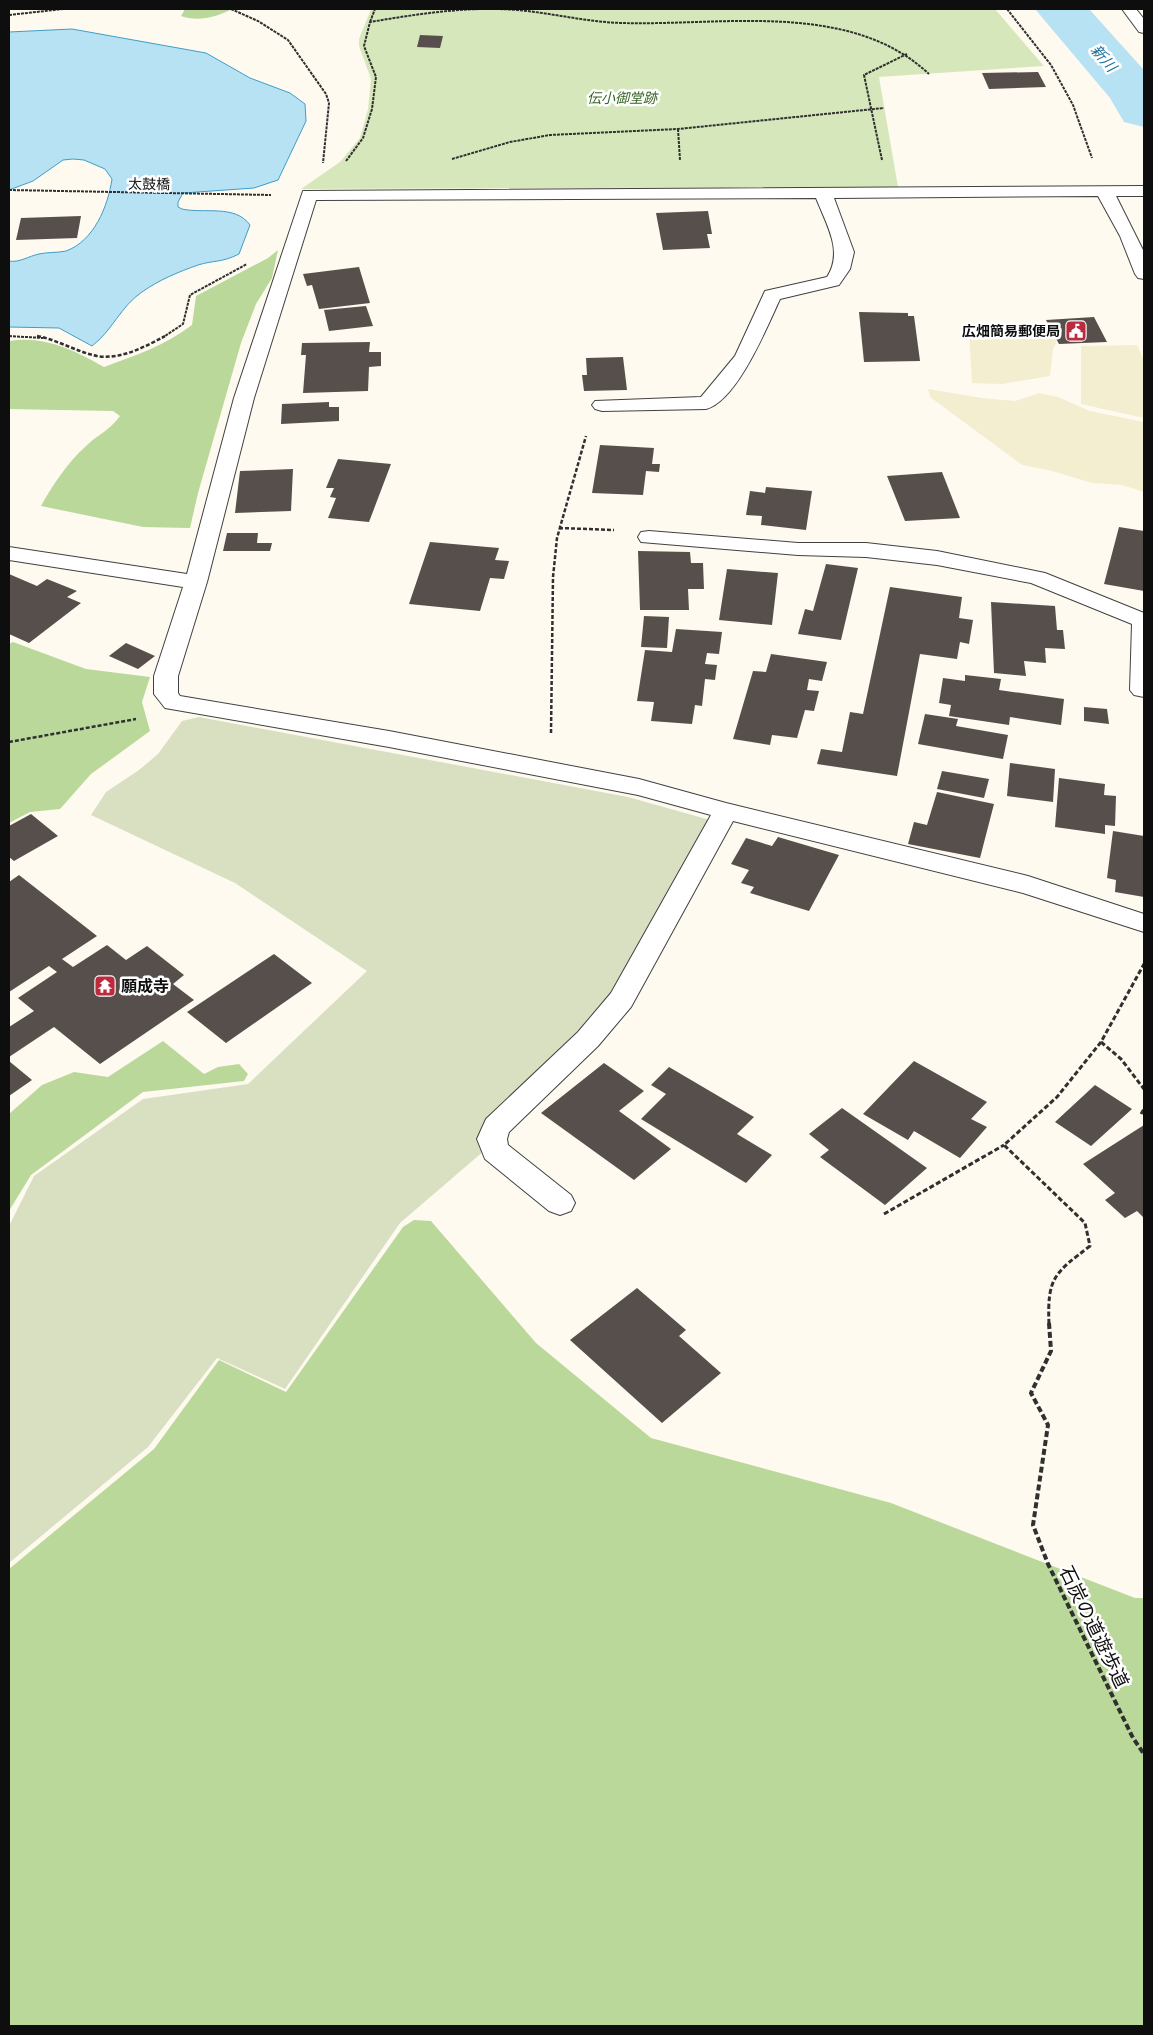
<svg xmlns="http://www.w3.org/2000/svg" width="1153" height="2035" font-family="'Libre Baskerville','Noto Sans JP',serif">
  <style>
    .farmland { fill: #f4eed1 }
    .green { fill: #d6e8bb }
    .forest { fill: #bbd89b }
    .cemetery { fill: #d9e0c2 }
    .water { fill: #b7e2f4; stroke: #409dc8 }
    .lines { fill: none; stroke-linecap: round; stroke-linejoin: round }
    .river { fill: #b7e2f4; fill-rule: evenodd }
    .building { fill: #574f4b }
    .minor-casing { stroke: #414141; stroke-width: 2 }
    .path-far3 { stroke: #303030; stroke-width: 2; stroke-dasharray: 3 1; stroke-linecap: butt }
    .path-far2 { stroke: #303030; stroke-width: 2.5; stroke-dasharray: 4 2; stroke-linecap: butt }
    .path-far1 { stroke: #303030; stroke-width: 3; stroke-dasharray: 5 2.5; stroke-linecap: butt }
    .path { stroke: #303030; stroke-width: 4; stroke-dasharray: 6 3; stroke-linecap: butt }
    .minor { fill: #fff; fill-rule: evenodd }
    .labels { text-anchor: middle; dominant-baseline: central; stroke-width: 5; stroke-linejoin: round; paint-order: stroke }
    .far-park-label { font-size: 14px; font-style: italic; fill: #346421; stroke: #fff }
    .far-street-label { font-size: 14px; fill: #0e0e0e; stroke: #fff }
    .far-poi-label { font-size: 14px; font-weight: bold; fill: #0e0e0e; stroke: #fff; text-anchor: end }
    .far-water-label { font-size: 15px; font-style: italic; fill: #1c6f9c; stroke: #fff }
    .poi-label { font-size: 16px; font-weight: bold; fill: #0e0e0e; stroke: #fff; text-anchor: start }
    .near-street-label { font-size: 19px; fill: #0e0e0e; stroke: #fff }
  </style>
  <rect width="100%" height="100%" fill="#fefaf0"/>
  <path class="farmland" d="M984,326l67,5 6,11 -4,7 -3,27 -48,8 -30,-1 -3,-52z
    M1137,345l7,15v58l-63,-14v-58z
    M928,389l54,9 33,3 24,-8 19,4 32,14 54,11v70l-22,-7 -30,-2 -40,-12 -30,-6 -92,-68z"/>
  <path class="green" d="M371,9h624l49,57 -165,11 19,110 -597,2 39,-27 20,-24 8,-29 3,-30 -12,-33v-7z"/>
  <path class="forest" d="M185,9h47c-15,8 -34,13 -51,7z
    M278,250l-6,28 -16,26 -15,39 -43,150 -8,35 -47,-1 -102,-21c11,-20 27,-44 44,-59 13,-13 22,-14 35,-31l-7,-5 -104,-2v-68c34,-6 66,9 95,26 30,-11 62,-22 88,-42l4,-29 72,-38z
    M13,642l73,27 64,8 -8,25 8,29 -59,43 -31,35 -30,3 -21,11v-179z
    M163,1041l41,33 14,-7 21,-3 9,10 -4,7 -101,11 -112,83 -22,36v-97l33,-29 32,-13 34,5z
    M414,1220l17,1 105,122 115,95 240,65 244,95h9v428h-1135v-457l145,-120 65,-89 67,32 117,-165z"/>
  <path class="cemetery" d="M199,717l429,80 82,23 -97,175 -128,155 -85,73 -115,166 -68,-31 -69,89 -139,116v-337l25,-50 109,-77 105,-15 119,-113 -132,-88 -144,-68 15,-23 33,-22 19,-16 24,-33z"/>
  <path class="water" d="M72,29l134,24 44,25 40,15 15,11 1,17 -28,59 -24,8 -71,5 -5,9v5l4,2c22,5 53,-5 68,16l-11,29c-18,9 -25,6 -41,11 -20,7 -39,15 -56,27 -21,14 -30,39 -50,54l-33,-18 -50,-1v-66c10,2 20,-5 30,-7 8,-2 18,-1 27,-3 28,-10 42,-45 46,-72l-7,-10 -21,-9 -11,-1 -10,1 -30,21 -24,9v-158z"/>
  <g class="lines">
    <path class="river" d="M1035,9h54l55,61v57l-20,-5 -14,-24z"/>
  </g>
  <path class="building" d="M420,35l23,1 -3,12 -23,-1z
    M1038,72l8,15 -57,2 -7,-16z
    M708,211l4,23h-5l3,14 -47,2 -7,-37z
    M81,216l-4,22 -61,2 5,-22z
    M359,267l11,36 -51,6 -7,-24 -5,1 -4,-12z
    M366,306l7,20 -44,5 -5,-21z
    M859,312l49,1v3h6l6,45 -56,1z
    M1094,317l13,25 -48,2 -13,-24z
    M370,342l-1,10h12v14l-12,1 -1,24 -65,2 3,-38h-5l1,-12z
    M623,357l4,33 -43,1 -2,-16h5l-1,-17z
    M329,402v5h10v14l-58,3 1,-20z
    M600,445l54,3 -2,16h8l-1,8 -13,-1 -3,24 -51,-2z
    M338,459l53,5 -22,58 -41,-4 8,-20 -6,-1 4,-9h-8z
    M293,469l-2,42 -56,2 5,-42z
    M942,472l18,46 -55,3 -18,-45z
    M766,487l46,4 -6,39 -45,-5 1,-9 -16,-1 4,-24 15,2z
    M1119,527l25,4v60l-40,-7z
    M227,533h31l-1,10h15l-2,8h-47z
    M430,542l69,6 -4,12 14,1 -5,18 -14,-1 -10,33 -71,-7z
    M638,551l52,1 1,11h12l1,26h-16l1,21h-49z
    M826,564l32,4 -17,72 -43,-6 7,-25 8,2z
    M727,569l51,4 -6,52 -53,-5z
    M9,574l28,12 10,-7 30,12 -10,6 14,6 -52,40 -20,-9z
    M890,587l72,10 -3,21 14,2 -4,24 -9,-2 -3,17 -37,-5 -23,122 -80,-12 4,-15 21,3 8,-40 13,2z
    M991,602l64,4 2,24h6l2,19 -20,-1 1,15 -22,-2 2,15 -32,-3z
    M644,616l25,1 -2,31 -26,-1z
    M676,629l46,3 -3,22 -12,-1 -2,11 12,1 -2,15 -10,-1 -3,27 -7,-1 -3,19 -41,-3 3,-19 -17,-1 8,-51 27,2z
    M126,643l29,13 -17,13 -29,-13z
    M771,654l56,8 -5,19 -13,-2 -2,11 12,1 -5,20 -9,-1 -8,28 -25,-3 -2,10 -37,-6 20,-68 13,1z
    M965,675l36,4 -2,11 65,9 -3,26 -51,-8 -1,8 -60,-9 2,-11 -12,-2 4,-25 22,3z
    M1084,707l23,2 2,15 -25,-3z
    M925,714l33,5 -2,7 52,9 -5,24 -85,-15z
    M1010,763l45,6 -2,33 -46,-6z
    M942,771l47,8 -5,19 -47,-9z
    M1059,778l46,6 -1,11 12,1 -1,30 -10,-1v9l-50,-7z
    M937,792l57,12 -14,54 -72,-14 6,-22 13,3z
    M31,814l27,22 -44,25 -5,-4v-31z
    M1113,831l31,5v61l-29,-5 1,-12 -9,-2z
    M778,837l61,18 -30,56 -59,-18 4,-6 -13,-4 8,-13 -18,-6 15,-26 26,8z
    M19,875l78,61 -35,23 11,8 34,-22 19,15 21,-14 37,29 -11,9 21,16 -94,64 -46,-37 -45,30v-30l25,-16 -16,-13 39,-26 -8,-6 -40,26v-110z
    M274,954l38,29 -86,60 -39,-31z
    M9,1061l23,19 -23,16z
    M914,1061l73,41 -16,17 16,8 -27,31 -46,-27 -6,9 -45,-26z
    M604,1063l40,28 -25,20 52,38 -37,31 -93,-67z
    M669,1067l85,50 -17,17 35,21 -26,28 -105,-64 25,-25 -15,-9z
    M1095,1085l37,24 -41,37 -36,-24z
    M842,1108l85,60 -42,37 -65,-48 9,-7 -20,-16z
    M1144,1125v93l-7,-7 -12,7 -20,-18 10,-7 -32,-29z
    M637,1288l49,42 -7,6 42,37 -59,50 -92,-83z"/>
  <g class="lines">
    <g class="minor-casing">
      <path id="minor" d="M1122,9h14l8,10v14l-5,-1z
        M1144,186v10h-28l28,56v27l-6,-1 -3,-4 -15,-38 -22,-40 -264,2 20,54 -4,17 -11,16 -59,14c-13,28 -43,102 -74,110l-104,2 -7,-2 -3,-4 3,-4 106,-4 34,-41 30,-65 62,-14c17,-26 -1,-53 -11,-79l-500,2 -62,198 -47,184 -29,94v17l2,3 209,35 250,48 87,24 302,73 116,38v18l-121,-39 -290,-72 -102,186 -33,39 -89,86 -2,7 1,6 63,50 4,8 -4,8 -11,4 -11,-4 -64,-52 -8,-20 9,-20 92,-87 33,-39 100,-178 -73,-20 -249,-48 -224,-39 -11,-14v-18l29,-89 -174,-27v-13l178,27 47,-176 69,-207z
        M649,531l149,12h68l71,8 108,22 99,40v84l-10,-2 -4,-5 2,-66 -101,-41 -94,-18 -71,-8 -68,-2 -157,-13 -3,-5 3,-5z"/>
    </g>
    <path class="path-far3" d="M231,9l27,12 30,19 38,54 3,9 -6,60
      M1007,9l44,56 22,40 19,53
      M9,15l54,-6
      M370,22l5,-13
      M678,129l2,31
      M452,159l58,-17 40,-7 128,-6 206,-21
      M882,160l-18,-85 43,-21
      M346,161l17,-23 9,-29 4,-32 -12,-31 6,-24c48,-8 97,-16 147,-12 35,3 69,12 105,13 100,3 228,-23 307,51
      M9,190l262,5
      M9,336l34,2
      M162,338l21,-14 7,-29 57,-31"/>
    <path class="path-far2" d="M37,336c21,4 40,16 60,20 23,4 48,-9 68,-20
      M559,528l55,2
      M551,733l2,-156 4,-39 29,-102
      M9,742l127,-23"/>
    <path class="path-far1" d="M1101,1042l20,17 23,30
      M1141,1114l3,-5
      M884,1214l120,-69
      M1049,1324c-2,-47 6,-51 41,-78l-5,-23 -81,-78 53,-48 44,-55 43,-78"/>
    <path class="path" d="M1049,1323l2,28 -20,42 17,32 -15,100 15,39 85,174 11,16"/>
    <use href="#minor" class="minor"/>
  </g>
  <defs>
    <g id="civic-square" transform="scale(1.125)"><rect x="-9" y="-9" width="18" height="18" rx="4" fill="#ba2b3e" stroke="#fff"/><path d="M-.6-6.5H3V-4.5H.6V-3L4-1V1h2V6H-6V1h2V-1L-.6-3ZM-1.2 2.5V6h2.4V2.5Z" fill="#fff"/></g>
    <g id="temple-square" transform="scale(1.125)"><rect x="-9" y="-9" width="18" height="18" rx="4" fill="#ba2b3e" stroke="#fff"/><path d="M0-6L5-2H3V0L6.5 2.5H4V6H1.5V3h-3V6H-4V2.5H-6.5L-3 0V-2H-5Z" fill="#fff"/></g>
  </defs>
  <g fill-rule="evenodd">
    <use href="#civic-square" x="1076" y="331"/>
    <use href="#temple-square" x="105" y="986"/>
  </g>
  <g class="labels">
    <g class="far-park-label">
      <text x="622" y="98">伝小御堂跡</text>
    </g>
    <g class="far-street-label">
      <text transform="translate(149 184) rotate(1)">太鼓橋</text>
    </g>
    <g class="far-poi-label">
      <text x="1060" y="331">広畑簡易郵便局</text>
    </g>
    <g class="far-water-label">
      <text transform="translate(1104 58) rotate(49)">新川</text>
    </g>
    <g class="poi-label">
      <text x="121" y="986">願成寺</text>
    </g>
    <g class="near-street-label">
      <text transform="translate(1094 1627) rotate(64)">石炭の道遊歩道</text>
    </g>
  </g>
  <rect width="1153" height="2035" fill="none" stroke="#0e0e0e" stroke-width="20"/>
</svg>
